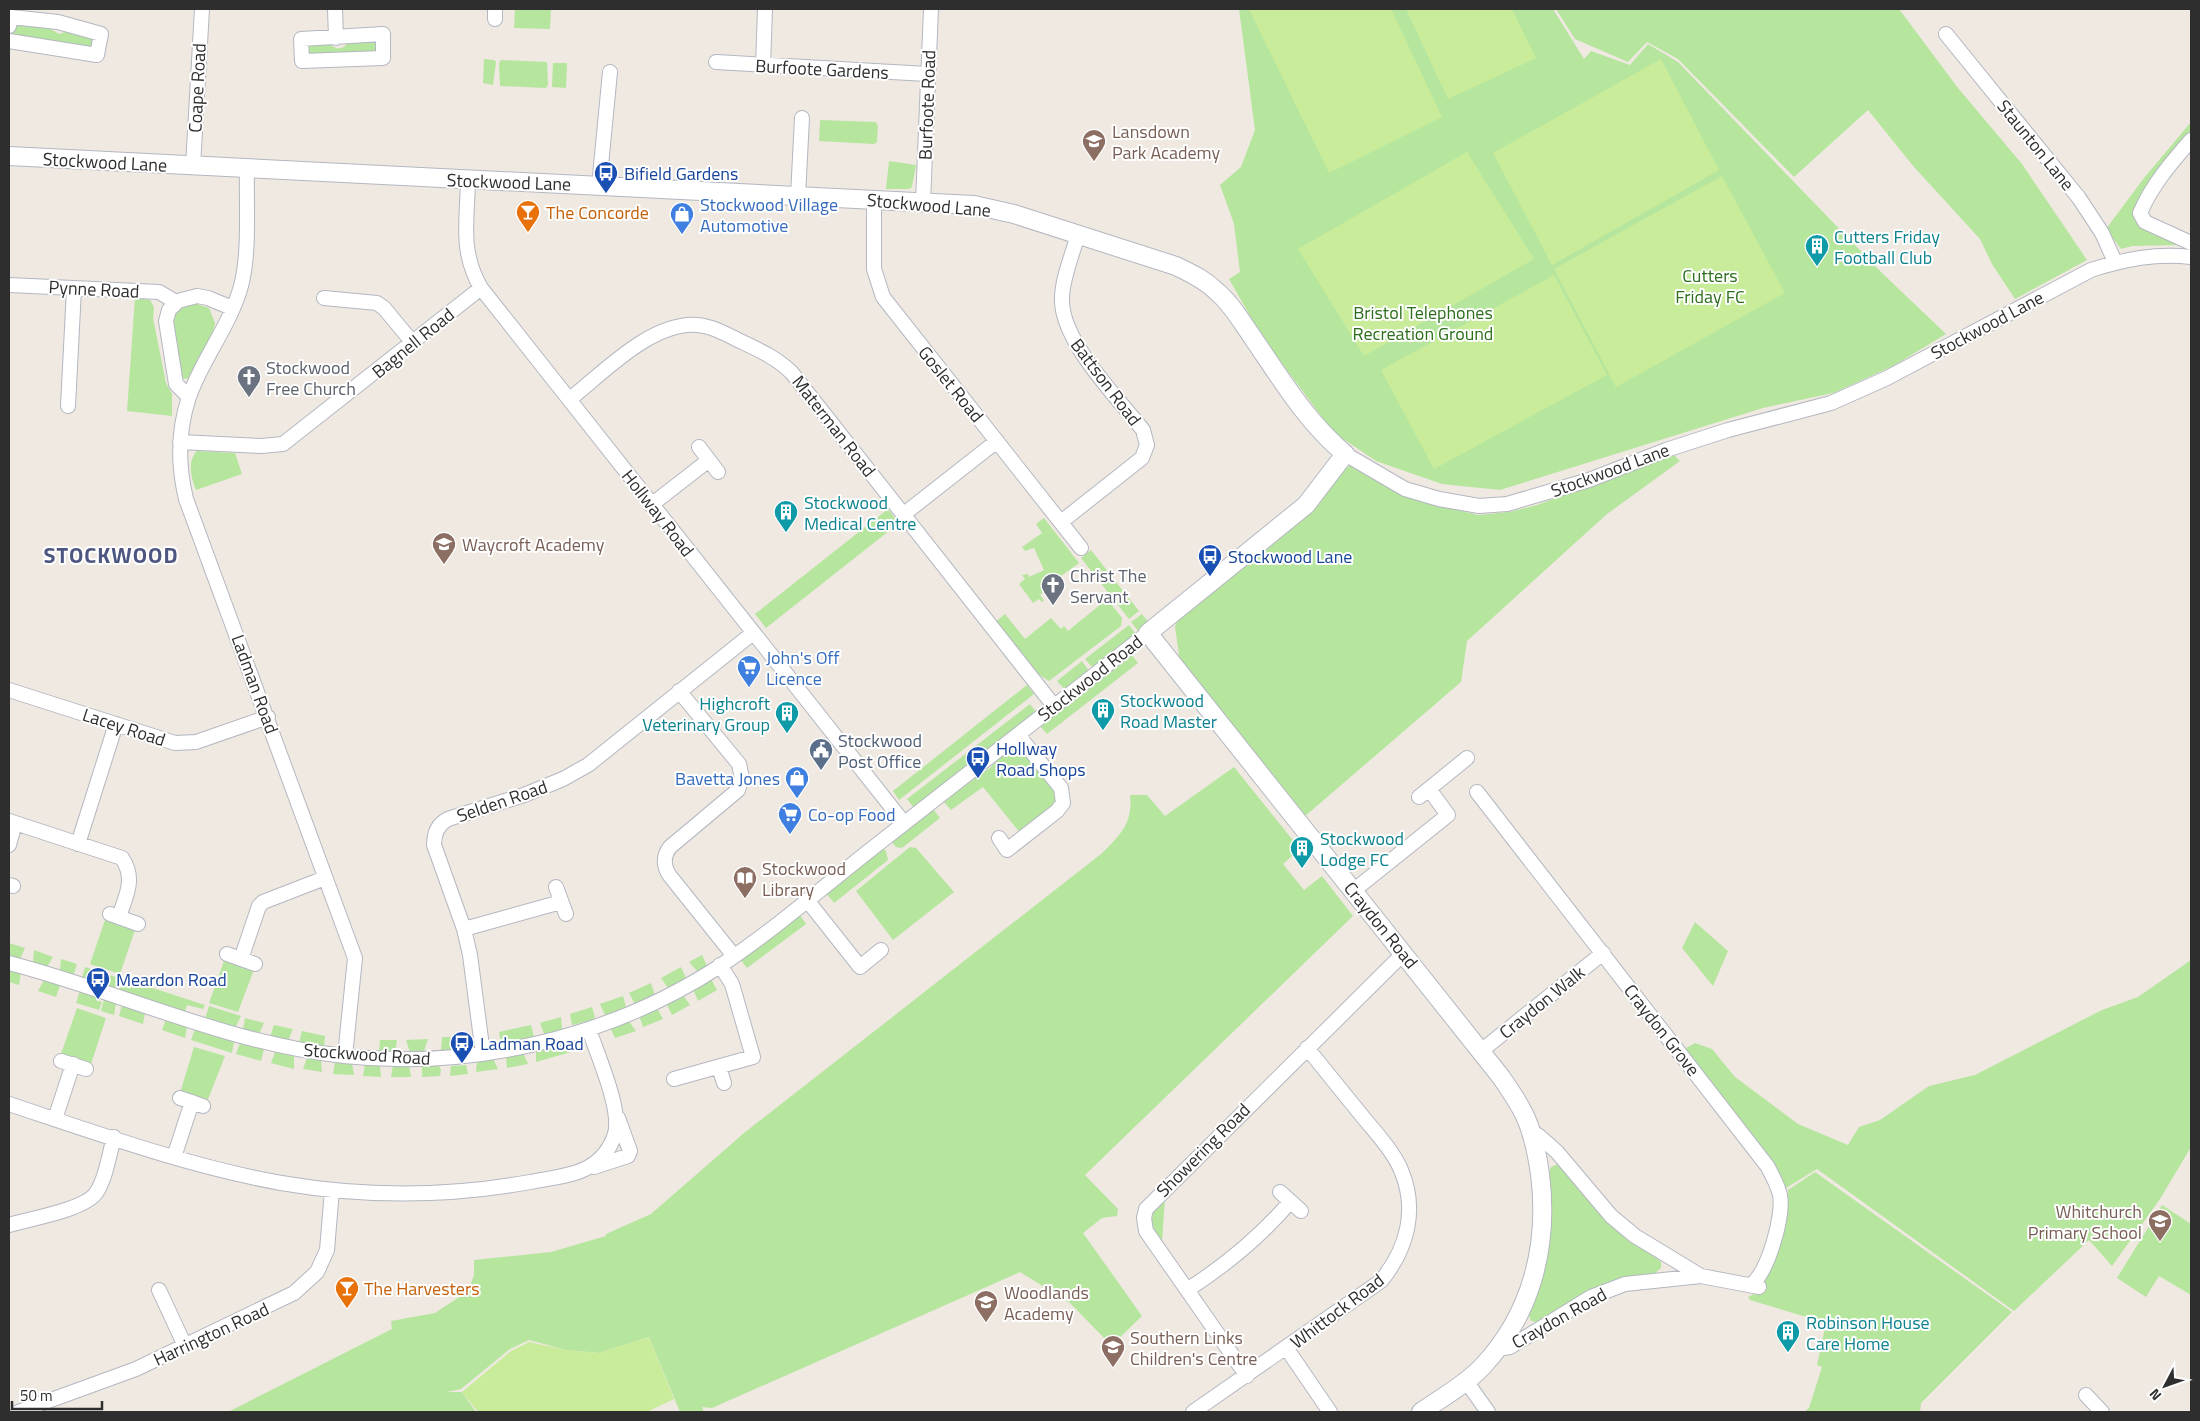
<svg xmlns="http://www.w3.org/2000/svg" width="2200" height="1421" font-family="'Titillium Web',sans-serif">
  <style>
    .green { fill: #b6e59e }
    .pitch { fill: #c9ec9a }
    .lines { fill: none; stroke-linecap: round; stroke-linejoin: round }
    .minor-casing { stroke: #b4b7c1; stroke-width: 16 }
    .tertiary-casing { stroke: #b4b7c1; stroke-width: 20 }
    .minor { stroke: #fff; stroke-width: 14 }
    .tertiary { stroke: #fff; stroke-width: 18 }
    .labels { text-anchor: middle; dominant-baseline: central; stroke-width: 4; stroke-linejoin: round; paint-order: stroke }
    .street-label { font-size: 18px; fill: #2e2e2e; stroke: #fff }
    .education-label { font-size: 18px; fill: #785e54; stroke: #fff; text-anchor: start }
    .transit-label { font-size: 18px; fill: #164399; stroke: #fff; text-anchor: start }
    .shop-label { font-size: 18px; fill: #366cbe; stroke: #fff; text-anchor: start }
    .food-label { font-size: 18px; fill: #c56008; stroke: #fff; text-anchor: start }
    .culture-label { font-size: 18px; fill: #0d838f; stroke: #fff; text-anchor: start }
    .park-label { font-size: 18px; fill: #2c6e1b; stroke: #fff }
    .worship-label { font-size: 18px; fill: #5b616d; stroke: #fff; text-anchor: start }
    .service-label { font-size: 18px; fill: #4e5e75; stroke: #fff; text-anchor: start }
    .district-label { font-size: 22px; font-weight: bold; letter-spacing: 1px; fill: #4d5680; stroke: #fff }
  </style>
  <rect width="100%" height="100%" fill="#efe9e1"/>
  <path class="green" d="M515,9h36l-1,20 -36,-1z
    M1239,9h314l31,50 7,-8 39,14 18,-21 30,18 203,210 65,62 -53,32 -60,27 -70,15 -263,82 -58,-6 -66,-23 -43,-29 -72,-97 -32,-56 11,-7 -6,-48 -14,-39 21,-18 14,-37z
    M1556,9h343l59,79 64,76 65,96 -72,39 -23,-35 -12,-25 -66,-72 -46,-57 -74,67 -116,-118 -31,-17 -19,20 -53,-23z
    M14,24l35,4 10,6 9,-3 26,7 -1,9 -3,1 -76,-13 -2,-3z
    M326,40c7,9 17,13 23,0l28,1v10l-69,4 -3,-9z
    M484,59l10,1 2,2 -3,23 -10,-2z
    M501,60l46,2 1,23 -2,3 -46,-2 -1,-23z
    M553,63h14l-1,25 -14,-1z
    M820,120l56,2 2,4 -1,16 -3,2 -55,-3z
    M2191,122v14l-56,78 42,28v3l-45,1 -11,3 -15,-20 38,-51z
    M889,161l27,4 -4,22 -3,2h-23z
    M135,298l15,2 4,7 -1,11 13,65 6,11v22l-45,-5z
    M194,303l15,5 6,15 -2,10 -23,45 -6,1 -3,-5c-6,-28 -25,-61 13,-71z
    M197,451l38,2 7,21 -46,16c-5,-12 -9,-29 1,-39z
    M1673,454l7,7 -73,53 -140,127 -6,41 -157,135 -124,-155 -5,-35 3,-8 7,-8c43,-33 96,-68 132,-107 13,-14 16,-31 35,-39l61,34 65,16 31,-3 28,-7z
    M888,509l11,14 -133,105 -11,-14z
    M1044,518l35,45 -32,23 1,2 -8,7 4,5 -2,2 -3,-3 -6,4 -14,-19 6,-5 -3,-4 6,-1 1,3 15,-7 -10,-22 -9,3 -3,-4 20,-14 -6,-9z
    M1091,550l48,61 -10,8 -48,-61z
    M1107,599l15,19 -1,8 -72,55 -11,-7 -44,-51 11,-9 20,25 26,-21 10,11 3,-3 4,5z
    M1142,614l7,9 -11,8 -7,-9z
    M1129,625l7,9 -43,34 -8,-9z
    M1131,654l7,9 -91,71 -7,-8z
    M1082,661l7,10 -24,19 -8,-9z
    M1027,685l7,9 -135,106 -6,-9z
    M1030,704l6,8 -122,96 -7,-9z
    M1017,746l7,2 33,42v15l-36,29 -38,-47 -32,23 -8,-9 47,-33 14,-16z
    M1234,767l66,82 -17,15 21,26 18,-14 31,40 -268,259 33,34 -1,7 -15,2 -19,15 59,83 -25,24 -12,-1 -35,-36 -50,-31 -308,136 -10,-1 2,5h-24l-31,-75 -50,16 -33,-3 -37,-10 -19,9 -49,40 -14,3h15l14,20h-248l164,-83 -1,-8 44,-8 33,-22 6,-16v-15l77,-8 55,-16v-2l45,-20 93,-81 357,-279c19,-19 32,-30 29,-59h17l18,21z
    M933,809l7,9 -38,30 -6,-1 -5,-6z
    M910,847l6,1 38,44 -61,48 -37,-49z
    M883,848l3,3 2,9 -54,43 -8,-10z
    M799,914l7,10 -59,44 -7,-9z
    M106,917l30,10 -16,47 -30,-10z
    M1695,922l33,29 -15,35 -31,-38z
    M9,943l16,5 -5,11 -11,-3z
    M34,950l19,7 -6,10 -14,-4z
    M702,955l5,11 -9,6 -9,-10z
    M225,958l30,9 -17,45 -29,-9z
    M61,959l16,5 -4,12 -13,-5z
    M2191,960v187l-31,52 -48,67 -23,-26 -75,71 -197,-142 -31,19 -9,-21 -87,-108 -4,-11 9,-5 17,6 23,28 63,47 50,21 11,-18 21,-7 49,-34 46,-11 127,-65 36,-13z
    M85,967l34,11 -4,11 -33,-11z
    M681,967l5,11 -18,10 -7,-10z
    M9,969l12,3 -2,13 -10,-3z
    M122,978l83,27 -2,4 -16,-4 -2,7 -66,-22z
    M711,979l6,11 -19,11 -5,-12z
    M44,980l16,5 -4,12 -18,-6z
    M651,983l4,12 -20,9 -6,-11z
    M80,991l16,6v3l6,2 -3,8 -23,-7z
    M683,995l7,10 -18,10 -6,-12z
    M623,996l3,11 -21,8 -5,-11z
    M104,999l12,4 -2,12 -13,-4z
    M122,1005l23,8 -2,11 -24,-8z
    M209,1006l32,10 -6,12 -30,-9z
    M592,1007l3,10 -2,3 -21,5 -2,-11z
    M77,1008l29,10 -15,46 -30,-10z
    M657,1008l6,11 -20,8 -4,-12z
    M561,1017l1,13 -18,4 -4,-11z
    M245,1018l19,5 -5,11 -16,-4z
    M166,1019l21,7 -2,12 -23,-8z
    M628,1020l8,11 -21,7 -5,-11z
    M274,1025l19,4 -5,12 -18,-4z
    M531,1025l3,12 -33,7 -2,-12z
    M195,1029l39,13 -2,11 -41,-13z
    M302,1031l23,5 -1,11 -25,-4z
    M442,1037h21l1,12 -23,2z
    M428,1039l-4,12 -14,1 -4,-12z
    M575,1039l3,11 -42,12v-12z
    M380,1040h17l-2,12h-16z
    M240,1043l24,6 -3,12 -25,-7z
    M194,1047l31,9 -18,46 -27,-9z
    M275,1052l19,4v13l-23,-6z
    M523,1053l5,11 -21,4 -1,-12z
    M307,1058l14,2 1,12 -19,-3z
    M493,1058l5,11 -22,3 1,-12z
    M335,1062l17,1 2,12 -21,-1z
    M365,1064l15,1 1,12 -18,-1z
    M438,1064l3,6 -1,6 -18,1v-12z
    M393,1065h16l2,12h-20z
    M466,1065l2,9 -18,2 1,-10z
    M1558,1164c13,10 20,26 32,38 21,23 48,39 71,60v6l-7,6 -56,13 -32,17 -29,18 -6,-1 -3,-9c13,-29 21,-59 23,-91 2,-18 -7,-37 0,-54z
    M1815,1172l197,140 -91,91 -1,9h-116l5,-4 13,-41 -5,-2 9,-42 -76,-23 -2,-3 10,-5 26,-75 4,-27z
    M1165,1198l-3,45 -11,-20 3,-13z
    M2162,1205l29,19v71l-32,-19 -13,21 -29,-19z"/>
  <path class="pitch" d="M1249,9h142l51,108 -113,56z
    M1406,9h106l24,49 -88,41z
    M1661,59l58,111 -167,95 -59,-112z
    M1467,152l67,107 -170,97 -66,-107z
    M1722,176l63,117 -169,94 -62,-118z
    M1554,275l53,100 -173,94 -53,-99z
    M649,1337l25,62 -27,13h-169l-16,-20 49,-41 18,-9 37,8 33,3z"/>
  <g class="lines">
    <g class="minor-casing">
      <path id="minor" d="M335,9l1,29
        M495,19v-10
        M9,26l2,-9 47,5 43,12 -4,21 -88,-14
        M383,34v24l-81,3 -1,-22z
        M1946,34l133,164 23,35 13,29
        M716,62l211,12
        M763,66l2,-57
        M2191,140c-20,23 -39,45 -51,73l5,9 46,21
        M193,166l9,-157
        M247,168c-1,36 3,85 -6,118 -11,40 -39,73 -52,111 -11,33 -11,69 -3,102l169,459 -10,98
        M468,181c-1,41 -8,71 13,107l423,535
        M599,186l11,-114
        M798,196l4,-78
        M874,200v69l9,28 198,251
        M923,202l8,-193
        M9,285l150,7 17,10
        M324,298l53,5 7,5 29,35
        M189,397l-13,-13 -10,-63 3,-11 9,-9 19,-5 11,2 24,10
        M570,399c34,-27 81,-77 127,-74 15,1 29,9 43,16 19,9 37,17 52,32l262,333
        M68,406l6,-117
        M180,442l81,4 22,-2 198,-156
        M699,447l19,25
        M1345,454l60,35 34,10 40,7 28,-2 82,-24 77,-30 62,-20 103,-27 56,-25 204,-108c34,-11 65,-17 100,-13
        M651,505l58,-45
        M904,514l93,-73
        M1061,522l81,-64 5,-13 -4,-15c-26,-33 -83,-90 -81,-132 0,-19 11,-45 16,-64
        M9,690l166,53 21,-1 72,-25
        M679,691l60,73 3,14 -4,12 -68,57c-7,9 -7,19 0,29l64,80
        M1477,792l291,375c4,9 10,18 12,28 4,21 -12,77 -29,90
        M1419,797l48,-39
        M9,821l113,37c14,21 4,37 -3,59
        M999,838l8,12 50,-39 6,-8 -2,-15 -43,-53
        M78,844l38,-120
        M9,845l6,-22
        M9,885l4,1
        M556,887l10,27
        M1353,891l95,-76 -19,-26
        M807,900l53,67 21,-17
        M110,914l28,10
        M464,929l97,-27
        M227,954l14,5 18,-53 4,-4 62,-24
        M241,959l14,5
        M9,963c112,29 219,81 335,93 130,14 267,-19 376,-90 54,-36 103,-79 154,-119 92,-71 183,-143 274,-214
        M1481,1051l122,-98
        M483,1054l-13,-99 -6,-26 -30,-84c0,-12 4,-21 14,-26l76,-24 39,-16 25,-14 165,-132
        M61,1061l25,8
        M719,1067l5,16
        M674,1079l79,-22 -21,-73 -12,-19
        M180,1098l23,8
        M9,1104c87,29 182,63 272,79 82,14 167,14 249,-1 35,-7 70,-7 84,-45 10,-24 -17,-82 -25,-108
        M55,1119l18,-55
        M1530,1130l9,6 18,16 54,64 24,20 66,40 58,11
        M174,1157l18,-55
        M594,1167l34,-11 2,-5 -12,-33
        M1280,1192l21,19
        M9,1225c20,-6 75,-15 87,-32 10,-15 13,-38 18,-56
        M159,1290l26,56
        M1187,1290c39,-25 73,-53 103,-88
        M1287,1349l43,63
        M1497,1349l13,-2 81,-50 34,-13 76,-8
        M1247,1376l-101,-145 -2,-13 2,-9 258,-256
        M1466,1381l22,31
        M2086,1395l16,17
        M18,1412l118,-43 158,-76 23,-21 10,-22 5,-60
        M1193,1412l188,-131c26,-32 37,-71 20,-111 -8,-19 -25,-37 -38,-53 -19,-23 -37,-46 -56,-69"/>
    </g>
    <g class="tertiary-casing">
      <path id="tertiary" d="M9,156l965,49 40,9 162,52c14,7 28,13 39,24 16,13 26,31 38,48 28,41 53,83 92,116l-39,51 -158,128 353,444c8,12 16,23 22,35 10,19 14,41 17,62 9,71 -8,140 -58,193 -17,18 -41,31 -61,45"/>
    </g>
    <use href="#minor" class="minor"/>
    <use href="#tertiary" class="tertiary"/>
  </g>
  <defs>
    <g id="school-pin" transform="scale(1.25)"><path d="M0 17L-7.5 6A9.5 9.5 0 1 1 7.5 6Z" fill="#8d6e63" stroke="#fff"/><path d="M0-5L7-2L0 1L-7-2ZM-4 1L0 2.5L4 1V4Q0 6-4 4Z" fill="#fff"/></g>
    <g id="bus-pin" transform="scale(1.25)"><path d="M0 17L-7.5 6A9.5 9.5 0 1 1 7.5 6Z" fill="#1a4fb4" stroke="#fff"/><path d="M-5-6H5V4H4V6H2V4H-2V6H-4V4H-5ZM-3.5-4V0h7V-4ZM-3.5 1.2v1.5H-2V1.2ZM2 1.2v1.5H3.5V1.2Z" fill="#fff"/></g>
    <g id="bar-pin" transform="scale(1.25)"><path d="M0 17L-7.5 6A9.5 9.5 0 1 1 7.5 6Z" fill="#e8710a" stroke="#fff"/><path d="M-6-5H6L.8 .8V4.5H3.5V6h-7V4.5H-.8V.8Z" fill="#fff"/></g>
    <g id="shop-pin" transform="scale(1.25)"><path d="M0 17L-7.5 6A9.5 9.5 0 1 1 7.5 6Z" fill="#3f7fe0" stroke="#fff"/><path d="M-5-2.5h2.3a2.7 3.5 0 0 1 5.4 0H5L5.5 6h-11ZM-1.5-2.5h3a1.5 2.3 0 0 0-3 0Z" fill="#fff"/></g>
    <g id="building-pin" transform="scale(1.25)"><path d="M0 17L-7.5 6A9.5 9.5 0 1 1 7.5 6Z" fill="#0f9aa8" stroke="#fff"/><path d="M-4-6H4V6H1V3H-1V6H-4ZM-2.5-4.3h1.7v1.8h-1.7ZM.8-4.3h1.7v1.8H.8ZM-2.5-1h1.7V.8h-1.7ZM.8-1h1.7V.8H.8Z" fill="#fff"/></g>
    <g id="church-pin" transform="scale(1.25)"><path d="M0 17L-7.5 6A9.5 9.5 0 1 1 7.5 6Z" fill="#6b7280" stroke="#fff"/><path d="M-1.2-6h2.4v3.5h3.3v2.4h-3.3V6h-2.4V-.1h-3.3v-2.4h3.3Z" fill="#fff"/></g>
    <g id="supermarket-pin" transform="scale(1.25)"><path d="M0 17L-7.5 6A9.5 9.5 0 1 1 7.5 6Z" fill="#3f7fe0" stroke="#fff"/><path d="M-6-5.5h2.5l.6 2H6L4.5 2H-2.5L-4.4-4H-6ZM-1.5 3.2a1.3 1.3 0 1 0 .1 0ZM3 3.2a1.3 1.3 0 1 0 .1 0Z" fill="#fff"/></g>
    <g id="civic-pin" transform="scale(1.25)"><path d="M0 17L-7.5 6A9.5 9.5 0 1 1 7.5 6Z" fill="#5c6f8a" stroke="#fff"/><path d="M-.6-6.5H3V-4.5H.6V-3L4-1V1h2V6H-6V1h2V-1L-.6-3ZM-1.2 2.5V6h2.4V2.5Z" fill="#fff"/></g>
    <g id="library-pin" transform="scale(1.25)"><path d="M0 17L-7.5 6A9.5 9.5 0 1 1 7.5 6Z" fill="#8d6e63" stroke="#fff"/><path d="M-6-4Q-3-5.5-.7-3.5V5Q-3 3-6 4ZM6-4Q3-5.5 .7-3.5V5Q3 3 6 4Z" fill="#fff"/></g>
  </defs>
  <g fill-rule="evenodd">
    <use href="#school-pin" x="1094" y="141"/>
    <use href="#bus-pin" x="606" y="173"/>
    <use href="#bar-pin" x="528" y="212"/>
    <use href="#shop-pin" x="682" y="214"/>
    <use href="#building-pin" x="1817" y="246"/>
    <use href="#church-pin" x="249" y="377"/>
    <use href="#building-pin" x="786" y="512"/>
    <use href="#school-pin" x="444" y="544"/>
    <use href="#bus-pin" x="1210" y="556"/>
    <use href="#church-pin" x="1053" y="585"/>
    <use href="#supermarket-pin" x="749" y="667"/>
    <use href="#building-pin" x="1103" y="710"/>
    <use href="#building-pin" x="787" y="713"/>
    <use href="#civic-pin" x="821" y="750"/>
    <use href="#bus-pin" x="978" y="758"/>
    <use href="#shop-pin" x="797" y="778"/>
    <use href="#supermarket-pin" x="790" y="814"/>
    <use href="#building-pin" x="1302" y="848"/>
    <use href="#library-pin" x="745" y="878"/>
    <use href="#bus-pin" x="98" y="979"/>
    <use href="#bus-pin" x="462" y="1043"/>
    <use href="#school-pin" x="2160" y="1221"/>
    <use href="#bar-pin" x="347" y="1288"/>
    <use href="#school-pin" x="986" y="1302"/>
    <use href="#building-pin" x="1788" y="1332"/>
    <use href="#school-pin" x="1113" y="1347"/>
  </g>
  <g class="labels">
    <g class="street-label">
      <text transform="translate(822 69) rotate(3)">Burfoote Gardens</text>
      <text transform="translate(197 88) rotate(-87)">Coape Road</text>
      <text transform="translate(927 105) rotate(-88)">Burfoote Road</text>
      <text transform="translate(2036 145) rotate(51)">Staunton Lane</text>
      <text transform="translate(105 162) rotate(3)">Stockwood Lane</text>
      <text transform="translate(509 182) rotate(2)">Stockwood Lane</text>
      <text transform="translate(929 205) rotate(5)">Stockwood Lane</text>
      <text transform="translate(94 289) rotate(3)">Pynne Road</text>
      <text transform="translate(1987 325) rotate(-28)">Stockwood Lane</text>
      <text transform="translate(413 343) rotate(-39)">Bagnell Road</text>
      <text transform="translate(1106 382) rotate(53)">Battson Road</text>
      <text transform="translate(951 384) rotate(51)">Goslet Road</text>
      <text transform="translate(834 426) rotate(52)">Materman Road</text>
      <text transform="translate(1610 470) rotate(-20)">Stockwood Lane</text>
      <text transform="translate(658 513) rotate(52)">Hollway Road</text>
      <text transform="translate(1090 678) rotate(-38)">Stockwood Road</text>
      <text transform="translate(255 684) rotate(70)">Ladman Road</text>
      <text transform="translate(124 727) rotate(18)">Lacey Road</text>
      <text transform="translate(502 801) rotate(-19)">Selden Road</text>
      <text transform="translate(1381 925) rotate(51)">Craydon Road</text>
      <text transform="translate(1542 1002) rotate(-39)">Craydon Walk</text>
      <text transform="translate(1662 1030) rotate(52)">Craydon Grove</text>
      <text transform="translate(367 1054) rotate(4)">Stockwood Road</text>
      <text transform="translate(1203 1150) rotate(-45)">Showering Road</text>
      <text transform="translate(1337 1311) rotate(-37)">Whittock Road</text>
      <text transform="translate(1559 1318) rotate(-29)">Craydon Road</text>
      <text transform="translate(211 1334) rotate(-25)">Harrington Road</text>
    </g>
    <g class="education-label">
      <text x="1112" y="131">Lansdown<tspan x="1112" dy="21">Park Academy</tspan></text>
      <text x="462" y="544">Waycroft Academy</text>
      <text x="762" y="868">Stockwood<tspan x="762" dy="21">Library</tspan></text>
      <text x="2142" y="1211" text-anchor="end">Whitchurch<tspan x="2142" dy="21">Primary School</tspan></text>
      <text x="1004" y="1292">Woodlands<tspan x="1004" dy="21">Academy</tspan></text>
      <text x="1130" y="1337">Southern Links<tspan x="1130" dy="21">Children's Centre</tspan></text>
    </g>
    <g class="transit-label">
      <text x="624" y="173">Bifield Gardens</text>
      <text x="1228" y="556">Stockwood Lane</text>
      <text x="996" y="748">Hollway<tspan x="996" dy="21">Road Shops</tspan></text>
      <text x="116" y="979">Meardon Road</text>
      <text x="480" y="1043">Ladman Road</text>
    </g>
    <g class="shop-label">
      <text x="700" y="204">Stockwood Village<tspan x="700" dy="21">Automotive</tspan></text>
      <text x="766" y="657">John's Off<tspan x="766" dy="21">Licence</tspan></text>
      <text x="780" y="778" text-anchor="end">Bavetta Jones</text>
      <text x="808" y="814">Co-op Food</text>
    </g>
    <g class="food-label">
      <text x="546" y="212">The Concorde</text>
      <text x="364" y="1288">The Harvesters</text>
    </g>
    <g class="culture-label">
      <text x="1834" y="236">Cutters Friday<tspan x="1834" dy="21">Football Club</tspan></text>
      <text x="804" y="502">Stockwood<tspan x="804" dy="21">Medical Centre</tspan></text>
      <text x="1120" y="700">Stockwood<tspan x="1120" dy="21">Road Master</tspan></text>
      <text x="770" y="703" text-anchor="end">Highcroft<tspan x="770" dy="21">Veterinary Group</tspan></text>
      <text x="1320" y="838">Stockwood<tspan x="1320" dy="21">Lodge FC</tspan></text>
      <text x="1806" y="1322">Robinson House<tspan x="1806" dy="21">Care Home</tspan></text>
    </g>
    <g class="park-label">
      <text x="1710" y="275">Cutters<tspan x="1710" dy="21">Friday FC</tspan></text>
      <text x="1423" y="312">Bristol Telephones<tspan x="1423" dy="21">Recreation Ground</tspan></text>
    </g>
    <g class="worship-label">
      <text x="266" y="367">Stockwood<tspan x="266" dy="21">Free Church</tspan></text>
      <text x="1070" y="575">Christ The<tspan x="1070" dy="21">Servant</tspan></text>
    </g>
    <g class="service-label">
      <text x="838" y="740">Stockwood<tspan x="838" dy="21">Post Office</tspan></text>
    </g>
    <g class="district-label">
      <text x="111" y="555">STOCKWOOD</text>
    </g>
  </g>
  <rect width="2200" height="1421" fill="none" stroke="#2e2e2e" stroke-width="20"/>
  <g transform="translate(2165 1386) rotate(229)" stroke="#ffffff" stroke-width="4" paint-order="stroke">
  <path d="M0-4L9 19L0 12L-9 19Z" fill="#2e2e2e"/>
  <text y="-8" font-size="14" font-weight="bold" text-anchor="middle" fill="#2e2e2e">N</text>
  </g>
  <path d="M12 1401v8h90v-8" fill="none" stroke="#2e2e2e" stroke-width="2.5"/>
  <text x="20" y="1401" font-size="15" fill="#2e2e2e" stroke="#ffffff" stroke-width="4" paint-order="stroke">50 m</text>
</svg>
